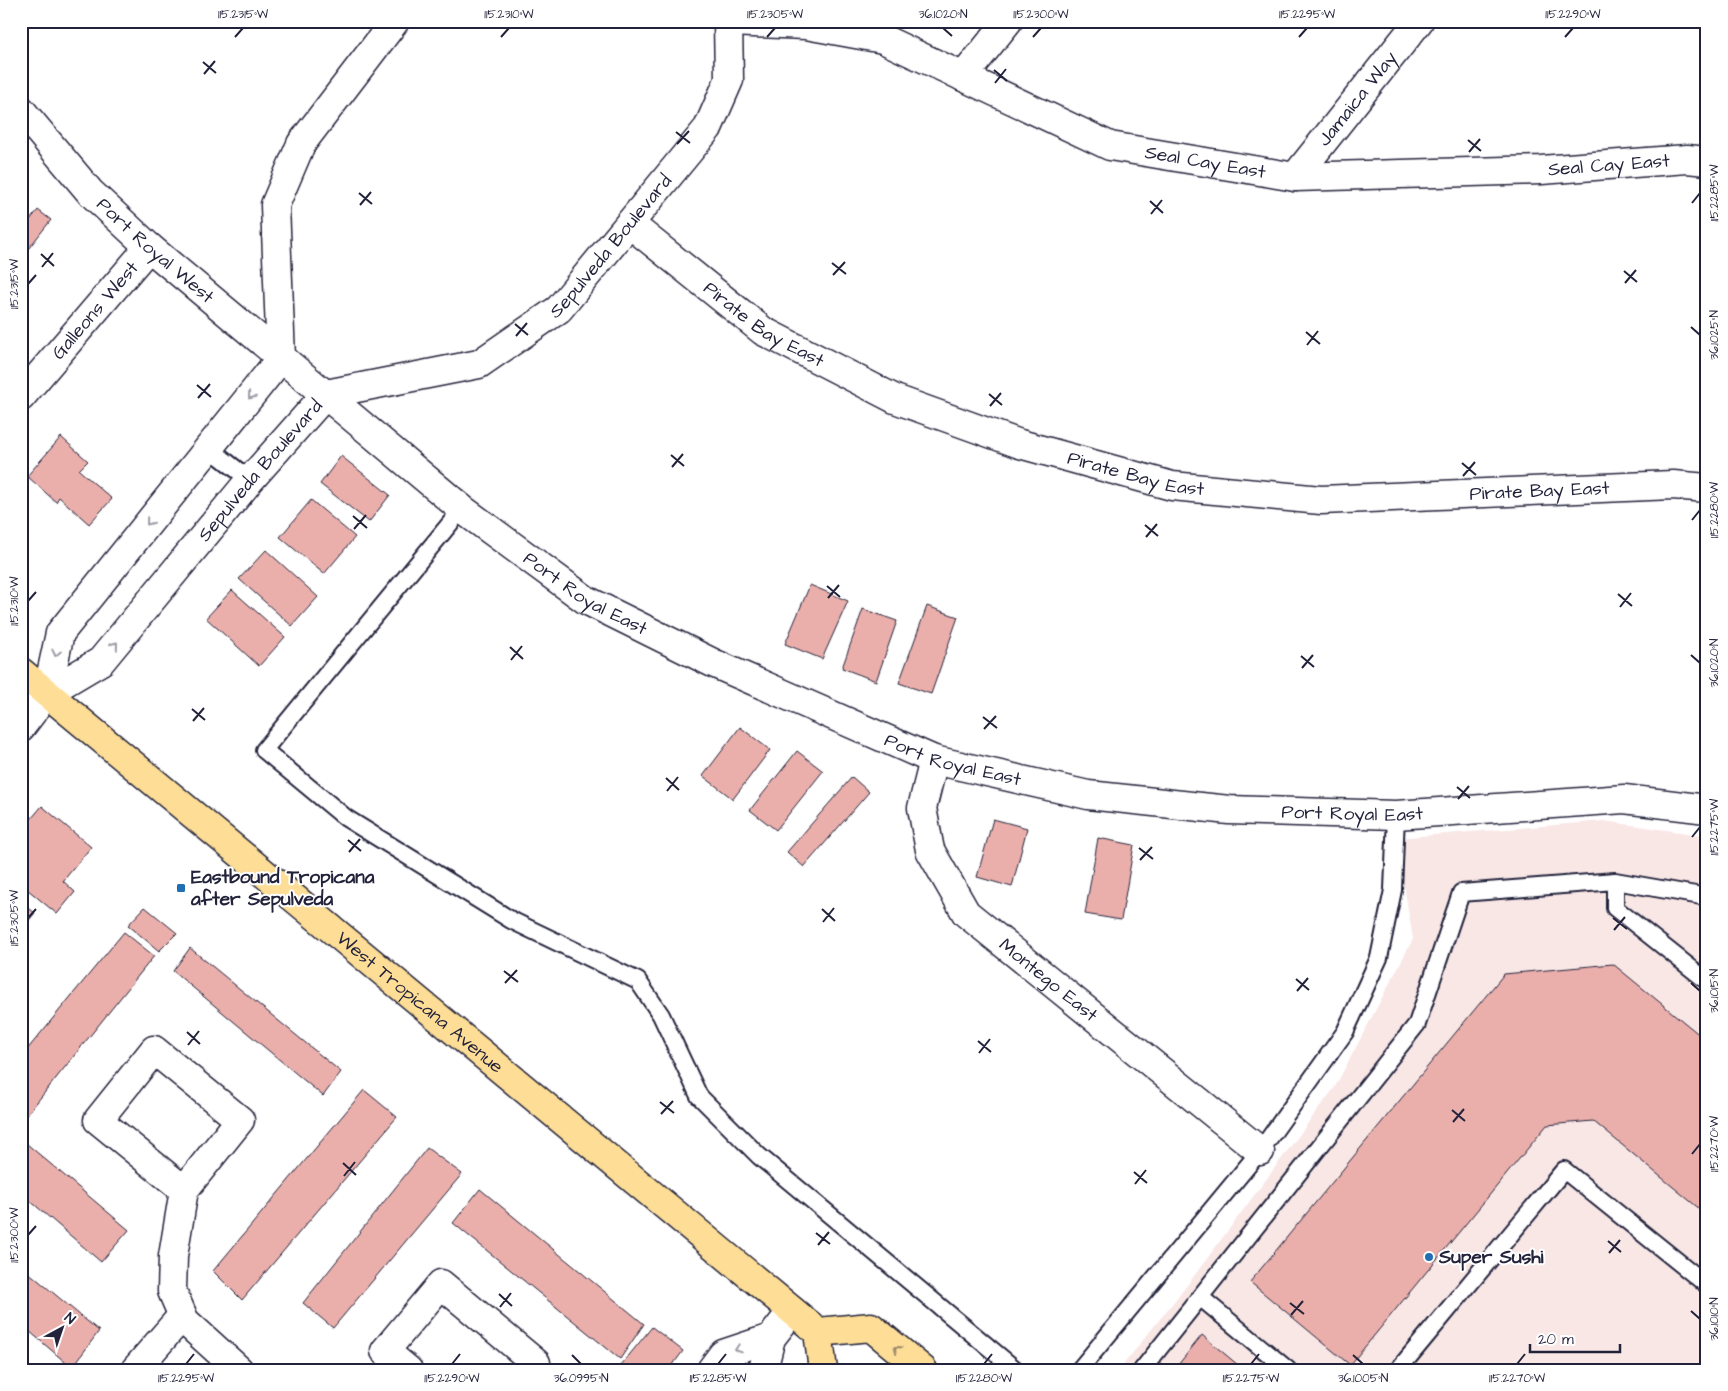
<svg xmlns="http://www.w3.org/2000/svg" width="1728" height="1391" font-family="'Architects Daughter',sans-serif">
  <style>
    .built { fill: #f9e7e6 }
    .building { fill: #eaafab; stroke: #22223b }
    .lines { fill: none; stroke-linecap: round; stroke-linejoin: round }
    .lane-casing { stroke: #22223b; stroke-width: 20 }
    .street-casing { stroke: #22223b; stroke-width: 31 }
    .primary-casing { stroke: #22223b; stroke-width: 31 }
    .lane { stroke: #fff; stroke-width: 16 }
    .street { stroke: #fff; stroke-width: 28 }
    .primary { stroke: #fede96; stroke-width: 28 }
    .oneway { stroke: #9c9ca7 }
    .oneway2 { stroke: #9b896d }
    .ticks { fill: none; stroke: #22223b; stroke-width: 2 }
    .poi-dot { fill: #1f6fb2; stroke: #fff; stroke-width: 2 }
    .labels { text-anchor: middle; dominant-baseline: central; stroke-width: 4; stroke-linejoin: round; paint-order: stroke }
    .street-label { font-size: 19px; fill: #22223b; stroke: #fff }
    .poi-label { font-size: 19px; font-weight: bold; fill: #22223b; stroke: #fff; text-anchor: start }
    .neatline { fill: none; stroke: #22223b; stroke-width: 2 }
    .ticks-label { font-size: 12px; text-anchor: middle; fill: #22223b }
  </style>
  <rect width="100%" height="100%" fill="#fff"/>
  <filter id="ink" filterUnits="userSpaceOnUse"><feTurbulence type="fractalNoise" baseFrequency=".02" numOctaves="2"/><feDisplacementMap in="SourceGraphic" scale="10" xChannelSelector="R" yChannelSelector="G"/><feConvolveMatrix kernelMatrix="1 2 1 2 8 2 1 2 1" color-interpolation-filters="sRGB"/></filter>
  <g filter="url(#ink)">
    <path class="built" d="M1604,821l103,15v534h-588l69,-86 147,-197 78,-148 -17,-101z"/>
    <path class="building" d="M38,210l13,10 -30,38v-27z
      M61,437l27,24 -9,9 33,29 -23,25 -30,-27 -3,5 -29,-26z
      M341,456l49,39 -21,27 -49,-38z
      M311,500l44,37 -31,37 -44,-37z
      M266,550l52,47 -26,29 -53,-47z
      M810,585l38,16 -26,58 -37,-15z
      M232,590l53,47 -26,29 -53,-48z
      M927,606l31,11 -27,77 -32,-11z
      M863,609l34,12 -21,60 -34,-13z
      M740,727l30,23 -37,49 -30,-23z
      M797,751l26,20 -47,59 -26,-20z
      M852,777l17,15 -65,75 -17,-15z
      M42,806l49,41 -28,34 12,11 -18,22 -36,-30v-53z
      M993,819l34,9 -15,59 -35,-10z
      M1098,838l36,7 -13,75 -36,-6z
      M21,902l14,11 -14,17z
      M145,907l32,26 -18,18 -31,-26z
      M124,932l30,24 -129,161 -4,-3v-57z
      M190,948l151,124 -18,24 -150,-125z
      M1613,964l94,77v174l-114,-94 -46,4 -197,240 -100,-83 254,-308z
      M364,1090l33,27 -155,183 -29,-29z
      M21,1139l108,91 -28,32 -80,-69z
      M427,1148l35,26 -129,154 -30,-25z
      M480,1189l164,135 -24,35 -167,-136z
      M21,1266l78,65 -27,37 -51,-44z
      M652,1327l31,24 -14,19h-52z
      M1202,1335l42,35h-70z"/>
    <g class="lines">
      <g class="lane-casing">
        <path id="lane" d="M209,448l41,32
          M462,509l-198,241 82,68 165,102 127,61 23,34 38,81 60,60 257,214
          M1615,881v27l92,73
          M1200,1297l88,73
          M1079,1370l181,-219 85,-119 34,-74 14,-68 3,-75
          M1142,1370l275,-346 44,-131 154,-12 92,16
          M1398,1370l166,-200 143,115"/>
      </g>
      <g class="street-casing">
        <g id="street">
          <path id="s1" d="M728,22l78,3 77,14 227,107 185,31 246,-7 146,-11 20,2"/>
          <path d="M963,77l45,-56"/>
          <path id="s2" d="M21,110l69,82 59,55 313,262 124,91 127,63 221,97 154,35 141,15 167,5 228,-16 83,10"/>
          <path id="s3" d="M1295,177l124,-156"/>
          <path id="s4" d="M630,224l133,107 132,68 125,45 152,42 149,14 352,-15 34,3"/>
          <path id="s5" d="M21,397l128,-150"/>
          <path d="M47,693l13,-60 221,-275 -6,-153 26,-61 94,-123"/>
          <path id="s6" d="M21,727l26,-34 54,-32 149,-181 76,-86 153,-30 80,-55 149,-181 21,-48 -1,-59"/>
          <path id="s7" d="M934,760l-12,48 8,42 36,63 294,238"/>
          <path d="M184,1190l-86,-70 56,-70 86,70 -56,70 -11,66 -1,35 13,30 54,49"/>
          <path d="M135,1370l47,-54"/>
          <path d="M408,1370l-23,-19 56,-67 95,79 -6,7"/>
          <path d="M711,1370l12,-16 48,-16"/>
          <path d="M763,1370l8,-32 21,-27"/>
        </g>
      </g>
      <g class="primary-casing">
        <g id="primary">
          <path id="s8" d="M21,672l797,660 5,38"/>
          <path d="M818,1332l53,-5 52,43"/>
        </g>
      </g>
      <use href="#lane" class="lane"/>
      <use href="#street" class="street"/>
      <use href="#primary" class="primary"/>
    </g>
    <defs><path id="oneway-chevron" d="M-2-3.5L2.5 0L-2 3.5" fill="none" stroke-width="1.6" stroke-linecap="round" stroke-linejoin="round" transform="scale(1.25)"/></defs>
    <g class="oneway">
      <use href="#oneway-chevron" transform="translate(251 396) rotate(129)"/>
      <use href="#oneway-chevron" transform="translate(149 522) rotate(129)"/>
      <use href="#oneway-chevron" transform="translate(115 645) rotate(-51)"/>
      <use href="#oneway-chevron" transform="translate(56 653) rotate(102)"/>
      <use href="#oneway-chevron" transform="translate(738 1349) rotate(161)"/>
    </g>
    <use class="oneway2" href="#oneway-chevron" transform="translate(897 1349) rotate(-141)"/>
  </g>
  <path class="ticks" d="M943,28l9,8M235,37l8,-9M501,37l8,-9M767,37l8,-9M1033,37l8,-9M1299,37l8,-9M1565,37l8,-9M203,62l13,11M994,70l13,11M204,74l11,-13M995,83l11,-14M676,132l14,11M1468,140l13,11M677,144l12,-13M1469,152l11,-13M359,193l13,11M1150,201l13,12M1692,203l8,-10M360,205l11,-13M1151,214l11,-14M41,254l13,12M832,263l14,11M42,267l11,-14M1624,271l13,11M833,275l12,-13M1625,283l11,-13M28,284l8,-9M515,324l13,11M1691,327l9,8M1306,332l14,12M516,336l11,-13M1307,345l11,-14M197,385l14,12M989,394l13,11M198,398l12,-14M990,406l11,-13M671,455l13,11M1462,463l14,12M672,467l11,-13M1463,476l12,-14M353,516l14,12M1692,520l8,-10M1145,525l13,11M354,529l12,-14M1146,537l11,-13M827,586l13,11M1618,594l14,12M828,598l11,-13M28,601l8,-9M1620,607l11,-14M510,647l13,12M1691,655l9,8M1301,656l13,11M511,660l11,-14M1302,668l11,-13M192,709l13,11M983,717l14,11M193,721l11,-13M984,729l12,-13M666,778l13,12M1457,787l13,11M667,791l11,-14M1458,799l11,-13M1692,837l8,-10M348,840l13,11M1139,848l14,11M349,852l11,-13M1140,860l12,-13M822,909l13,12M28,918l8,-9M1613,918l14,11M823,922l11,-14M1614,930l11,-13M504,971l14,11M1296,979l13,11M505,983l12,-13M1691,983l9,8M1297,991l11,-13M187,1032l13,12M978,1041l13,11M188,1045l11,-14M979,1053l11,-14M660,1102l14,11M1452,1110l13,11M661,1114l12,-13M1453,1122l11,-13M1692,1154l8,-10M343,1163l13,12M1134,1172l13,11M344,1176l11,-14M1135,1184l11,-14M816,1233l14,11M28,1235l8,-9M1608,1241l13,11M818,1245l11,-13M1609,1253l11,-13M499,1294l13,12M1290,1303l14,11M500,1307l11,-14M1691,1311l9,8M1291,1315l12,-14M572,1355l9,9M1353,1355l10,9M186,1364l8,-10M452,1364l8,-10M718,1364l8,-10M984,1364l8,-10M1251,1364l8,-10M1517,1364l8,-10"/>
  <g class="poi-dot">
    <rect x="176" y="883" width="10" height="10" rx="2.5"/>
    <circle cx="1429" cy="1257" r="5"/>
  </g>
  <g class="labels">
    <g class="street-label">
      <text stroke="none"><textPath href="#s3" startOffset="100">Jamaica Way</textPath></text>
      <text stroke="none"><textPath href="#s1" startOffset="504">Seal Cay East</textPath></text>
      <text stroke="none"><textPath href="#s1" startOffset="909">Seal Cay East</textPath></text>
      <text stroke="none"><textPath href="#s6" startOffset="789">Sepulveda Boulevard</textPath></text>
      <text stroke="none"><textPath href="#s2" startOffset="195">Port Royal West</textPath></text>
      <text stroke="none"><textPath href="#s5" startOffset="114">Galleons West</textPath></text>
      <text stroke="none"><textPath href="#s4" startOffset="168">Pirate Bay East</textPath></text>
      <text stroke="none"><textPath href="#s6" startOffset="354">Sepulveda Boulevard</textPath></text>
      <text stroke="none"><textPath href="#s4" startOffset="572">Pirate Bay East</textPath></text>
      <text stroke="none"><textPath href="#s4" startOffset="978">Pirate Bay East</textPath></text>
      <text stroke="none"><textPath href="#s2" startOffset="746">Port Royal East</textPath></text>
      <text stroke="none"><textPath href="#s2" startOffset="1151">Port Royal East</textPath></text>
      <text stroke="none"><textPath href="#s2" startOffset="1556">Port Royal East</textPath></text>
      <text stroke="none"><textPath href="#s7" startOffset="271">Montego East</textPath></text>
      <text stroke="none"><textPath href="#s8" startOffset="518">West Tropicana Avenue</textPath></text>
    </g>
    <g class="poi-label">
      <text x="191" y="877">Eastbound Tropicana<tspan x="191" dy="22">after Sepulveda</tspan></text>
      <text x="1439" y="1257">Super Sushi</text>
    </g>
  </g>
  <rect width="1728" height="1391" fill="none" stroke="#fff" stroke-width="55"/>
  <g transform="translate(62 1328) rotate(40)" stroke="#ffffff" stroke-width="4" paint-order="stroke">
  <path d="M0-4L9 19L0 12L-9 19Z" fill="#22223b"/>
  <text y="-8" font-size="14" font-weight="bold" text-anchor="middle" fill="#22223b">N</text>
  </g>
  <path d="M1530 1344v8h90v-8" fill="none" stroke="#22223b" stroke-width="2.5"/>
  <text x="1538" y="1344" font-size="15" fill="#22223b" stroke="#ffffff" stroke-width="4" paint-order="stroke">20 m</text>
  <rect x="28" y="28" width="1672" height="1336" class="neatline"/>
  <g class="ticks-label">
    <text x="243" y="18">115.2315°W</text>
    <text x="509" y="18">115.2310°W</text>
    <text x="775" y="18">115.2305°W</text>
    <text x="943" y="18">36.1020°N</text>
    <text x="1041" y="18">115.2300°W</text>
    <text x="1307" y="18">115.2295°W</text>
    <text x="1573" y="18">115.2290°W</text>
    <text transform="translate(1714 193) rotate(-90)" y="4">115.2285°W</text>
    <text transform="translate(14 284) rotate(-90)" y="4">115.2315°W</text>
    <text transform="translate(1714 335) rotate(-90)" y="4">36.1025°N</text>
    <text transform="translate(1714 510) rotate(-90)" y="4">115.2280°W</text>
    <text transform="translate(14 601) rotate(-90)" y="4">115.2310°W</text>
    <text transform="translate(1714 663) rotate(-90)" y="4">36.1020°N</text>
    <text transform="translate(1714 827) rotate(-90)" y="4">115.2275°W</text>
    <text transform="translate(14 918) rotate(-90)" y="4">115.2305°W</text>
    <text transform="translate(1714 991) rotate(-90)" y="4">36.1015°N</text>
    <text transform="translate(1714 1144) rotate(-90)" y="4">115.2270°W</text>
    <text transform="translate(14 1235) rotate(-90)" y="4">115.2300°W</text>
    <text transform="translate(1714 1319) rotate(-90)" y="4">36.1010°N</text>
    <text x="186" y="1382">115.2295°W</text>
    <text x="452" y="1382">115.2290°W</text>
    <text x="581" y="1382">36.0995°N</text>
    <text x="718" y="1382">115.2285°W</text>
    <text x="984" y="1382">115.2280°W</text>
    <text x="1251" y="1382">115.2275°W</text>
    <text x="1363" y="1382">36.1005°N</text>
    <text x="1517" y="1382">115.2270°W</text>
  </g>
</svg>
